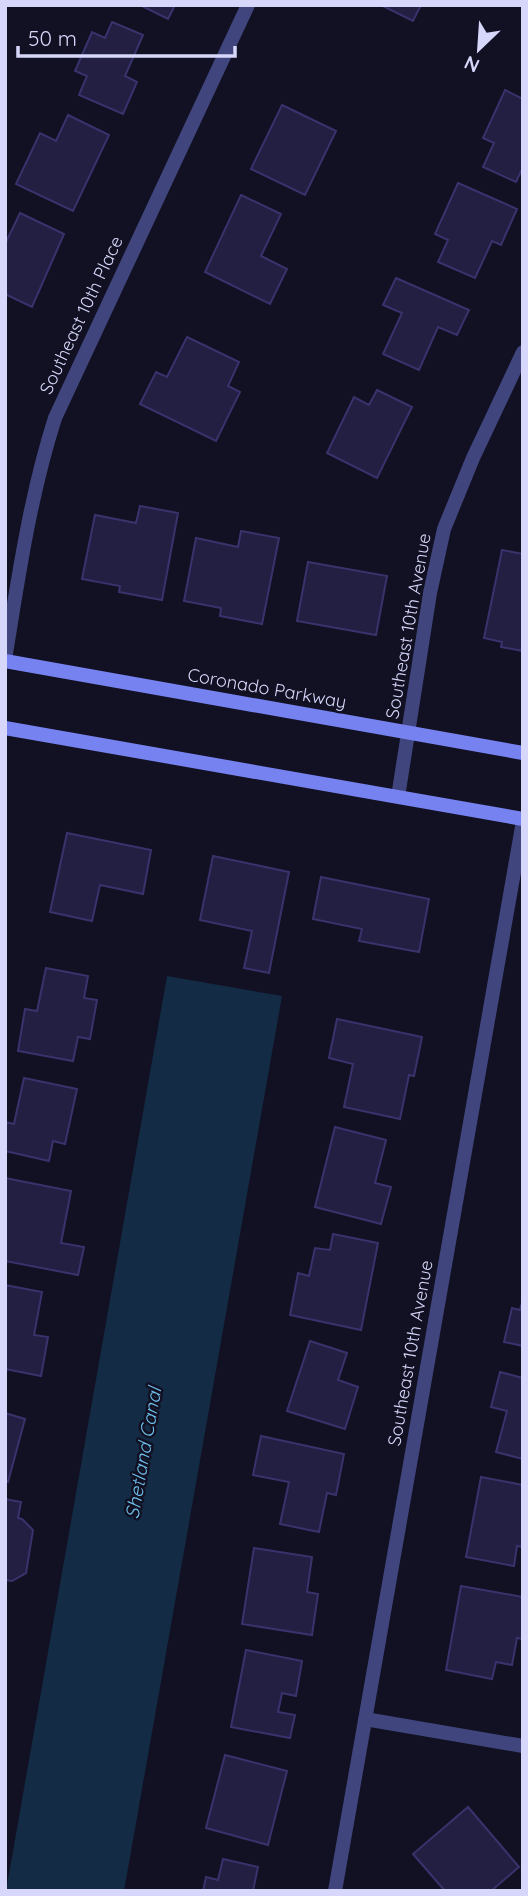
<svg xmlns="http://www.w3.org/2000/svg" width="528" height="1896" font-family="Quicksand,sans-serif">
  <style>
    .water { fill: #132b45 }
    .building { fill: #221f42; stroke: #38336c; stroke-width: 2 }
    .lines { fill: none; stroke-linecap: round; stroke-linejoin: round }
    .street { stroke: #40457d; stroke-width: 14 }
    .secondary { stroke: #7782f1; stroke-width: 14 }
    .labels { text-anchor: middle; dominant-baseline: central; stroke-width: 5; stroke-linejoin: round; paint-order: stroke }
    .street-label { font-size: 18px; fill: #d7d7fb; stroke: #121123 }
    .water-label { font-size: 19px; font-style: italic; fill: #6fc3f0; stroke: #121123 }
  </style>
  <rect width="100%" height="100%" fill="#121123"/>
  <path class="water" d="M167,976l115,20 -158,895h-118z"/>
  <path class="building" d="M140,5h35l-7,14z
    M381,5h40l-8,16z
    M112,22l31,13 -18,41 12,6 -14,32 -44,-19 8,-19 -12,-5 17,-39 13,6z
    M505,90l18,9v68l-7,15 -33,-15 11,-24 -11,-5z
    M282,105l54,26 -31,64 -54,-26z
    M68,115l41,20 -36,76 -57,-27 24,-51 16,8z
    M458,183l59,26 -16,36 -9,-4 -17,37 -37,-16 10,-22 -13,-6z
    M241,195l40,19 -20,42 26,13 -17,35 -65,-32z
    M20,213l44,21 -32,73 -27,-13v-50z
    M396,278l73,32 -12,25 -19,-8 -19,43 -36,-16 19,-41 -19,-8z
    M187,337l52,25 -11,24 12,6 -24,49 -76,-37 16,-32 11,5z
    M377,390l35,17 -35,71 -50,-25 27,-56 15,8z
    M140,506l38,7 -16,87 -43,-8 1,-6 -38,-7 13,-64 41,8z
    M241,531l38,7 -17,86 -42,-8 1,-8 -37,-7 12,-63 42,9z
    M502,550l21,4v97l-22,-4 1,-5 -18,-4z
    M308,562l79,14 -11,59 -79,-14z
    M67,833l84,17 -8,44 -43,-9 -8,36 -42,-9z
    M213,856l76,16 -20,101 -25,-5 8,-37 -52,-11z
    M321,877l108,22 -10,53 -60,-11 3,-12 -49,-10z
    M46,968l42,8 -4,22 13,2 -7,39 -12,-2 -5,24 -55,-10 7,-42 12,2z
    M337,1019l85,18 -8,39 -5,-1 -9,44 -56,-12 9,-43 -24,-6z
    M24,1078l53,11 -12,55 -12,-3 -4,20 -44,-10v-29l9,2z
    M335,1127l51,13 -11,43 16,4 -10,37 -66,-17z
    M5,1178l66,13 -10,52 23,4 -6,28 -73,-14z
    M333,1234l45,9 -17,87 -71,-15 8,-42 11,3 6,-28 15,2z
    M5,1285l37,7 -8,43 14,2 -7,39 -36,-7z
    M523,1299v47l-19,-4 8,-34 8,2z
    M310,1341l37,12 -9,27 20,7 -13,42 -58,-18z
    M500,1372l23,6v81l-27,-7 11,-41 -16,-4z
    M5,1413l20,6 -17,63 -3,-1z
    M261,1436l83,18 -8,41 -9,-2 -8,39 -39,-8 9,-42 -36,-7z
    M481,1477l42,8v62l-6,-1 -3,20 -48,-9z
    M5,1499l16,3 -3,16 4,1 11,11 -7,43 -14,8 -7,-1z
    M254,1548l58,9 -5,35 11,2 -6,41 -70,-11z
    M461,1586l62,11v42l-6,-1 -5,27 -16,-3 -4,17 -46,-9z
    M246,1650l56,11 -6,35 -14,-3 -4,19 17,3 -5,23 -59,-11z
    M225,1755l62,16 -19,74 -62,-17z
    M468,1807l51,60 -28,24h-46l-32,-37z
    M223,1859l35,8 -5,24h-50l3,-14 12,3z"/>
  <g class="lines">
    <path class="street" d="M5,660c13,-81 25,-164 50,-242l193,-413
      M398,797l32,-204 14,-64 29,-71 50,-106
      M365,1719l158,27
      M335,1891l188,-1070"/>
    <path class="secondary" d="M5,661l518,92
      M5,728l518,91"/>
  </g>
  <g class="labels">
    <g class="street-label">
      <text transform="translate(81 315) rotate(-65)">Southeast 10th Place</text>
      <text transform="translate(408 626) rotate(-80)">Southeast 10th Avenue</text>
      <text transform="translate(267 688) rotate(10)">Coronado Parkway</text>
      <text transform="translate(410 1353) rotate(-80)">Southeast 10th Avenue</text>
    </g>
    <g class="water-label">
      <text transform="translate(143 1453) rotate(-80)">Shetland Canal</text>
    </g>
  </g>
  <rect width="528" height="1896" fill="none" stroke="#d7d7fb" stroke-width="14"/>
  <g transform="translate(479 49) rotate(205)" stroke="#121123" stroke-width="5" paint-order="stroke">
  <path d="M0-5L12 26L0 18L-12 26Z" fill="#d7d7fb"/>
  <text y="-10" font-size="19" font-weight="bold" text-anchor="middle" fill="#d7d7fb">N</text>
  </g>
  <path d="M18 46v10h217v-10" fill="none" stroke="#d7d7fb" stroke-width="3.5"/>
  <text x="28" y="46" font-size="21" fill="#d7d7fb" stroke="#121123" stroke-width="5" paint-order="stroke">50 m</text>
</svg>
